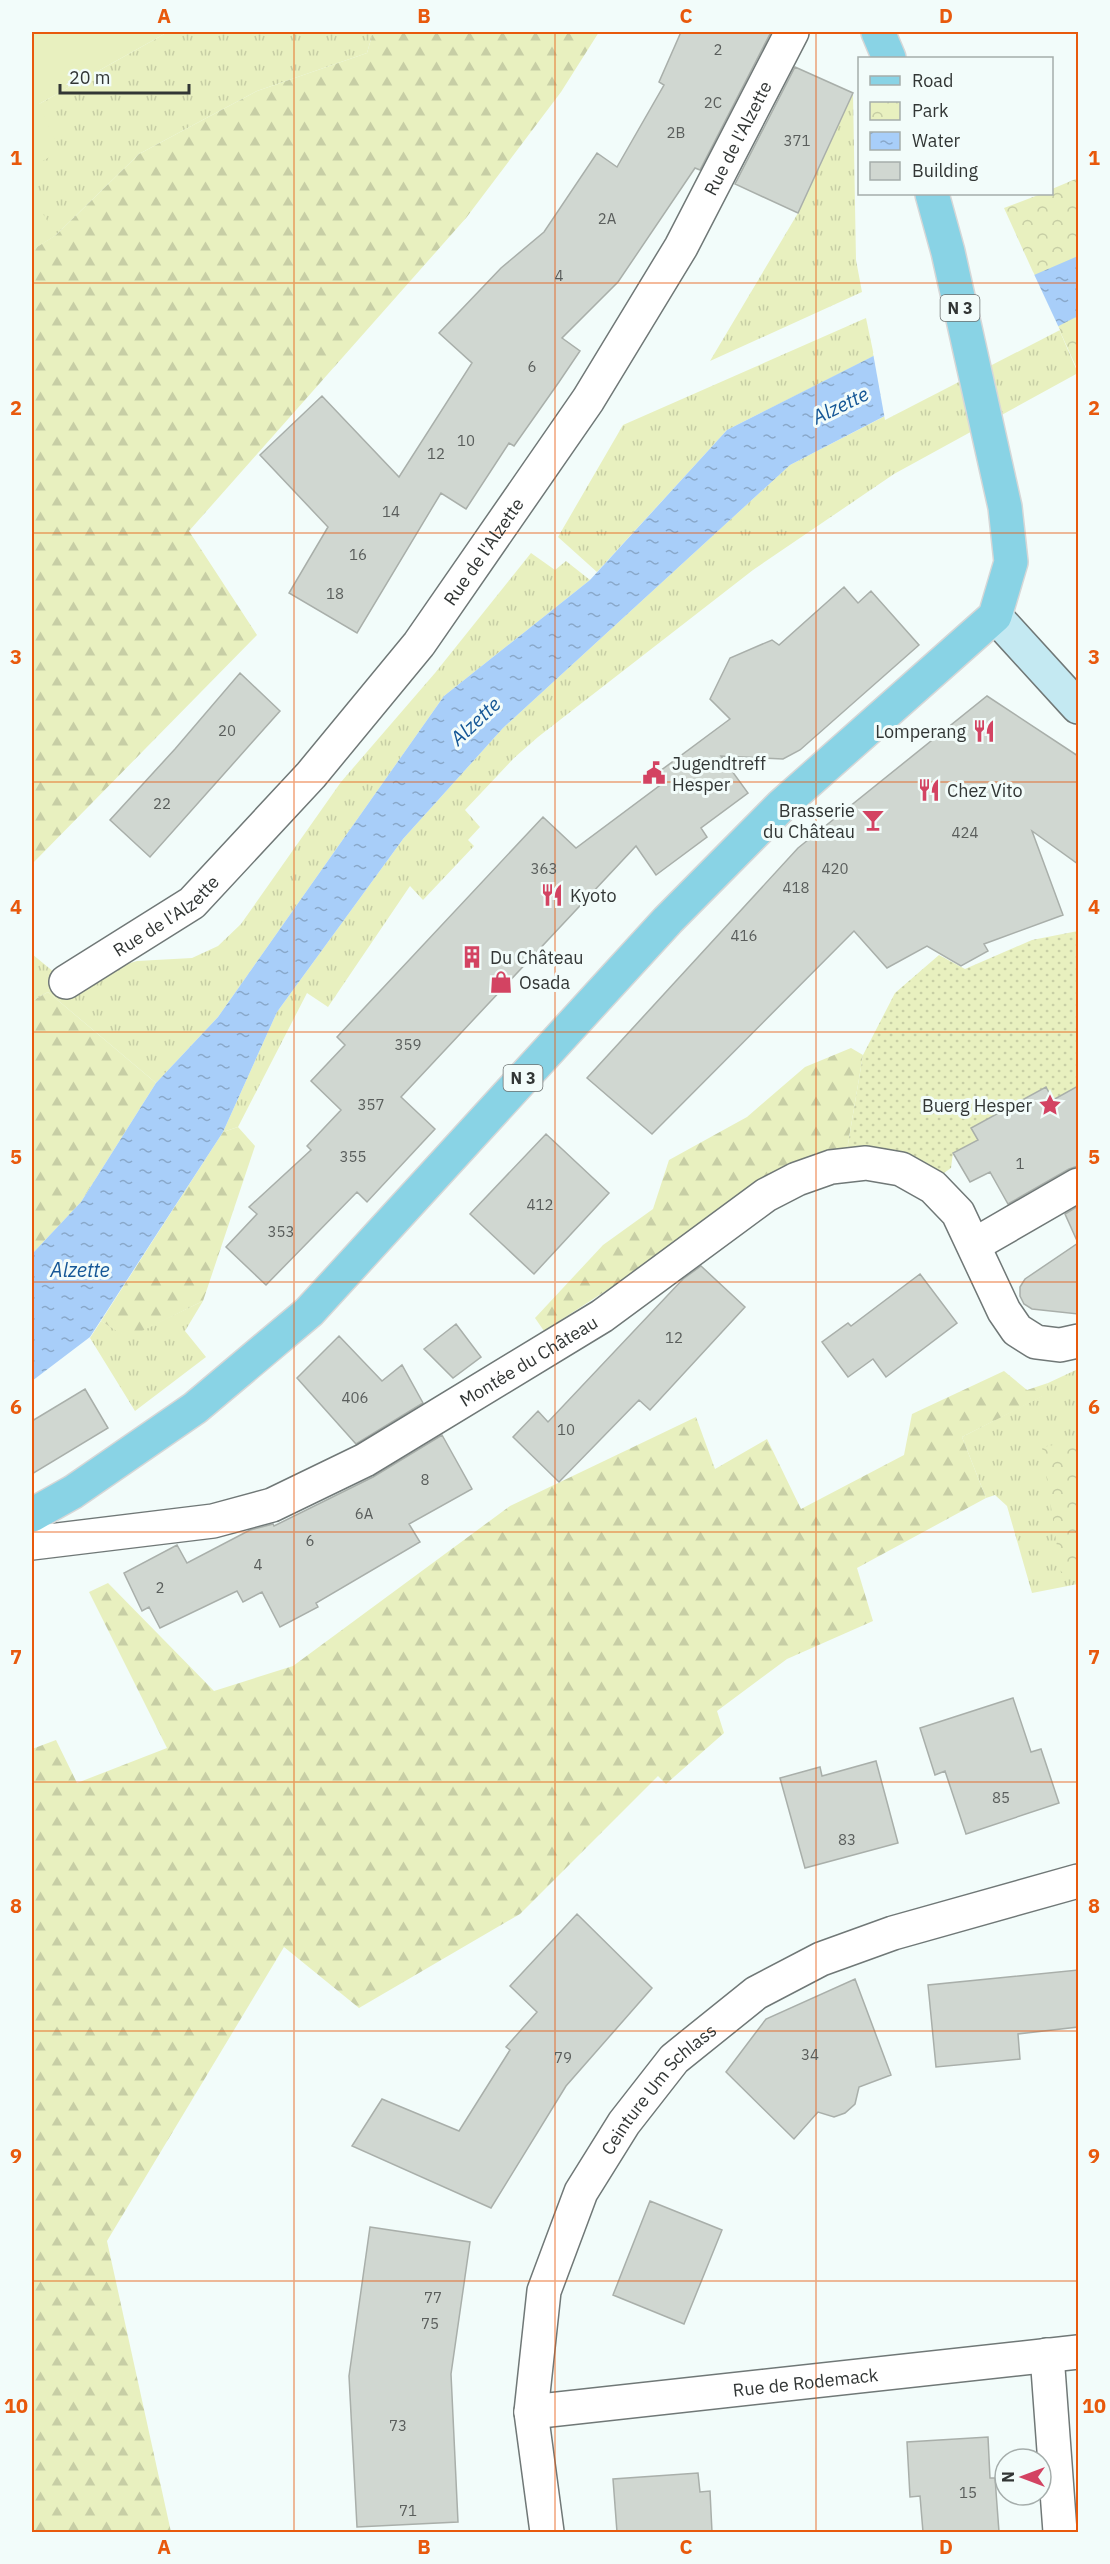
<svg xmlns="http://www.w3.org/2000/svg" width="1110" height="2564" font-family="'IBM Plex Sans',sans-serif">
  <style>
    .grass { fill: url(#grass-tufts) }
    .forest { fill: url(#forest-firs) }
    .park { fill: url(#park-crowns) }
    .garden { fill: url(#garden-dots) }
    .pitch { fill: #e8f0bf }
    .water { fill: url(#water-ripples) }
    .pier { fill: #f2fcfa }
    .building { fill: #d0d7d1; stroke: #a9afaa; stroke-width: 1.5 }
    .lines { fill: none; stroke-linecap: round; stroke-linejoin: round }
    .minor-casing { stroke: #707877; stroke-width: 36 }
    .secondary-casing { stroke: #707877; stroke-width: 36 }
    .primary-casing { stroke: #d6d7d7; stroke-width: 36 }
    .minor { stroke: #fff; stroke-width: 33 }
    .secondary { stroke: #c4e9f2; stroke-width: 33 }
    .primary { stroke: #89d3e5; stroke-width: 33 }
    .grid { fill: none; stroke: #e8590c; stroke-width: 1.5; stroke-opacity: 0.55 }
    .labels { text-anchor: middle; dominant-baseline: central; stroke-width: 6; stroke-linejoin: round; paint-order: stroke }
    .number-label { font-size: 15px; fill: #5a5e5c }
    .shield { fill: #f2fcfa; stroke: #6c7170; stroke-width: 1.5 }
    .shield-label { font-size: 16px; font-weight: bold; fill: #323635 }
    .street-label { font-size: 18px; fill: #323635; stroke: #f2fcfa }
    .poi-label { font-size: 18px; fill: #323635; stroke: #f2fcfa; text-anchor: start }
    .water-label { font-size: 20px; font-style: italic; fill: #155796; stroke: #f2fcfa }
    .neatline { fill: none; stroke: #e8590c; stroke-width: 2 }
    .grid-label { font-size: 20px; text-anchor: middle; font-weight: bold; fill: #e8590c }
  </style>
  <defs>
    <pattern id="grass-tufts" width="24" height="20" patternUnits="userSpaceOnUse" patternTransform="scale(1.5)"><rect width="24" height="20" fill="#e8f0bf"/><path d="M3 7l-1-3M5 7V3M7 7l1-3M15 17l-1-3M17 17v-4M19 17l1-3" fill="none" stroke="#c7cea5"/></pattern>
    <pattern id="forest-firs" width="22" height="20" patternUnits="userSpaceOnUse" patternTransform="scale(1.5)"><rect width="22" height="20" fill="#e8f0bf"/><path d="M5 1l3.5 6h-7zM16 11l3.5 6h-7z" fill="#c7cea5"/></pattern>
    <pattern id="park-crowns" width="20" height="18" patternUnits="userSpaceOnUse" patternTransform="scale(1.5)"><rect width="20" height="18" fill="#e8f0bf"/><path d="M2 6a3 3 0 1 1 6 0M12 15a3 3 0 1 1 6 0" fill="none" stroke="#c7cea5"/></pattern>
    <pattern id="garden-dots" width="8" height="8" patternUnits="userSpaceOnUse" patternTransform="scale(1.5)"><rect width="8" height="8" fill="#e8f0bf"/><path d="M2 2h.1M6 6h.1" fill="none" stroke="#c7cea5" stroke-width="1.8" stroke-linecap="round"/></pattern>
    <pattern id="water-ripples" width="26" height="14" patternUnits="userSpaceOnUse" patternTransform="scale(1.5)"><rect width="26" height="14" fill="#a8cef9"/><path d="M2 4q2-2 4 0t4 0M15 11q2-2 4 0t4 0" fill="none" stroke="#89a8ca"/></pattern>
  </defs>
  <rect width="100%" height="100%" fill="#f2fcfa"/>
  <path class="grass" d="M168,32h205l-6,21 -110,38 -118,63 -83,81 -24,15v-148l7,2z
    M853,93l3,167 6,32 -152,69 88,-148z
    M866,318l8,38 -147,74 -130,142 -39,-35 65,-112z
    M1058,327l20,46 -184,101 -141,96 -215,167 -24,21 -49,52 15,17 -12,13 6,6 -51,54 -13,-14 -82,121 -21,-14 -69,134 -15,5 54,-120 126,-173 100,-111 287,-263z
    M531,553l24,17 11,-9 24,19 -146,116 -226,321 -62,66 -108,-91 -16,9v-47l34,28 71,-21 55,-3 26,-12 23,-22 100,-142 94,-109z
    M203,1301l-18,30 21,26 -71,54 -45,-73 11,-17 27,16z
    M1078,1369v215l-46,9 -25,-87 -12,-11 -9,3 -24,-61 80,-41 6,-13z"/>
  <path class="forest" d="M373,32h226l-38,60 -95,126 -277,313 68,104 -225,229v-614l24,-15 83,-81 118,-63 110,-38z
    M48,992l108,91 -75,119 -49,52v-253z
    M851,1048l12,7 -16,95 -90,34 -133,95 -80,52 -9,-13 68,-73 50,-36 16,-49 78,-43 58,-50z
    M238,1127l17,19 -52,155 -75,37 -27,-17 122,-189z
    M1004,1371l23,19 21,-7 -5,13 -81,41 24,61 -129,70 16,53 -86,38 -70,52 7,22 -58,51 -8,-8 -138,138 -161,94 -75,-61 -177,294 64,291h-139v-783l24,-9 21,43 90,-35 -78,-156 19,-9 106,108 79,-25 217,-160 186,-89 19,52 52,-30 34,70 103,-54 8,-41z"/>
  <path class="park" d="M1078,178v193l-74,-163 37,-14h11v-5z
    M1078,1441v129l-17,3 -19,-126z"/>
  <path class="garden" d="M1078,931v155l-25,14 -7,-12 -68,52 -25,13 -2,15 -10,7 -94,-25 16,-95 32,-62 44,-38 26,14 67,-29z"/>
  <path class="pitch" d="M32,32h136l-129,72 21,47 -28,16z
    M32,196l24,39 -24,15z"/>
  <path class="water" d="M1078,256v60l-288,149 -287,263 -100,111 -126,173 -54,120 -133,205 -58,44v-127l49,-52 75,-119 62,-66 226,-321 146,-116 137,-150 307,-155z"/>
  <path class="pier" d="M1033,272l27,58 -175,90 -12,-67z"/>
  <path class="building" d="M681,32h90l-71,138 -5,-2 -77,114 -56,56 18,13 -21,31 -45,64 -5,-3 -43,66 -25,-16 -84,140 -68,-40 39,-66 -68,-72 62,-59 77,81 73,-114 -33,-30 62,-65 43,-36 53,-79 20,14 47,-82 -5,-3z
    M795,67l58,26 -55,120 -63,-29z
    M844,587l14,16 13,-12 48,54 -119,105 -17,9 -62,-3 27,37 -47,35 6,9 -51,38 -20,-29 -235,251 34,32 -68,73 -10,-10 -91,93 -40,-38 31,-33 -8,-7 62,-57 -4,-4 34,-36 -30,-29 34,-36 -8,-8 206,-220 33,31 87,-65 -7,-9 74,-55 -20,-20 20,-41 42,-18 7,5z
    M240,673l40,38 -130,146 -40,-37 65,-71z
    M987,696l91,60v108l-46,-33 31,84 -79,29 4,7 -27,15 -34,-20 -40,22 -33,-37 -202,203 -65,-56 211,-230z
    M1078,1086v80l-9,3 -61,35 -18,-32 -20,10 -17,-29 25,-13 -7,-12 75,-41 7,13z
    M546,1134l63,59 -75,81 -64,-60z
    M1078,1206v108l-46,-5 -8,-5 -4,-8v-9l5,-8 53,-36 -13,-29z
    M701,1266l44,41 -95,103 -11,-10 -80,82 -46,-45 25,-26 10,11 135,-143z
    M920,1274l37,49 -71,54 -13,-18 -25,18 -26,-35 26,-19 3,3z
    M456,1324l25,33 -28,21 -29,-29z
    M339,1336l43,45 20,-16 21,38 -67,41 -59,-66z
    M85,1389l23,39 -76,46v-53z
    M442,1435l30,54 -63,35 11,18 -104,61 2,4 -38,20 -18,-35 -19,10 -6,-11 -77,37 -11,-21 -7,4 -18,-38 53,-28 10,18 63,-33 23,-6 1,2 99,-49z
    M1013,1698l18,54 10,-3 18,54 -93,31 -21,-63 -10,4 -15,-47z
    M876,1761l22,82 -93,25 -25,-90 40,-11 2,9z
    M577,1914l75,74 -86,98 -75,122 -139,-62 30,-47 77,32 51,-81 -4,-3 31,-35 -27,-26z
    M1078,1970v57l-60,7 2,25 -84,8 -8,-82z
    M855,1979l36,96 -32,12 -4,17 -10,9 -11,4 -16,-5 -24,27 -68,-67 40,-53z
    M650,2201l72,29 -38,94 -71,-29z
    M370,2227l100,15 -19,132 7,148 -101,5 -8,-151z
    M988,2437l2,41h5l4,54h-76l-3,-36 -10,1 -3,-55z
    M698,2473l2,19 10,-1 2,41h-95l-4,-53z"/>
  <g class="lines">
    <g class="minor-casing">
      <g id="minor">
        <path id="s1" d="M66,982l126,-79 119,-128 108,-131 169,-244 93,-153 111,-215"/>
        <path d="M974,1245l104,-60"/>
        <path id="s2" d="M32,1543l181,-22 59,-16 93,-45 237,-144 164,-121 31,-16 34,-12 35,-4 35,6 32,18 25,26 46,98 13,19 19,12 24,3 18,-4"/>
        <path d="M1047,2355l13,177"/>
        <path id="s3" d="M531,2412l547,-60"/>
        <path id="s4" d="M547,2532l-16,-120 13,-121 37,-99 43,-69 50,-64 82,-66 65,-34 72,-26 185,-52"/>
      </g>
    </g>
    <g class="secondary-casing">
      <path id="secondary" d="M995,616l83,91"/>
    </g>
    <g class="primary-casing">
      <path id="primary" d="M878,32l11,26
        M32,1515l41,-23 122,-84 114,-96 359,-392 114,-115 213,-189 16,-54 -6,-55 -57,-255 -16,-58"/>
    </g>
    <use href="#minor" class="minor"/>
    <use href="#secondary" class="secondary"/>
    <use href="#primary" class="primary"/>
  </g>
  <path class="grid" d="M294,32v2500M555,32v2500M816,32v2500M32,283h1046M32,533h1046M32,782h1046M32,1032h1046M32,1282h1046M32,1532h1046M32,1782h1046M32,2031h1046M32,2281h1046"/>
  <defs>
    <g id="restaurant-bare" transform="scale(1.8)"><path d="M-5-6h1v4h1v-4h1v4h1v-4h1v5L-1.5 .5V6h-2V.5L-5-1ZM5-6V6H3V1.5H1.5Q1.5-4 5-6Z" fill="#d34362" stroke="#f2fcfa" stroke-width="2.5" paint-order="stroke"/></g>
    <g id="civic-bare" transform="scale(1.8)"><path d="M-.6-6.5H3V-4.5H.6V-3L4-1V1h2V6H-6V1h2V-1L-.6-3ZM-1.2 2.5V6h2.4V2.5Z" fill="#d34362" stroke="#f2fcfa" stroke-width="2.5" paint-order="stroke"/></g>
    <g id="bar-bare" transform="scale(1.8)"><path d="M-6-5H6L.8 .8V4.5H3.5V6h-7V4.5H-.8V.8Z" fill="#d34362" stroke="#f2fcfa" stroke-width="2.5" paint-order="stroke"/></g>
    <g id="building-bare" transform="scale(1.8)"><path d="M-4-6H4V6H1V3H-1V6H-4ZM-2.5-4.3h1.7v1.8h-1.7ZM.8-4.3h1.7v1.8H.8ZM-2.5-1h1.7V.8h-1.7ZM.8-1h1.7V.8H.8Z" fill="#d34362" stroke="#f2fcfa" stroke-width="2.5" paint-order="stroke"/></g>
    <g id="shop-bare" transform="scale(1.8)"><path d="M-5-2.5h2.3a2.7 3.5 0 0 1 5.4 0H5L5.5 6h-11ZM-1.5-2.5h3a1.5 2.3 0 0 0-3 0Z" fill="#d34362" stroke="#f2fcfa" stroke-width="2.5" paint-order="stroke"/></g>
    <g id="sight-bare" transform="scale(1.8)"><path d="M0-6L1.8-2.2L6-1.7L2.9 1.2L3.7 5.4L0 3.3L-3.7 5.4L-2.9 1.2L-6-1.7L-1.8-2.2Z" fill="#d34362" stroke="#f2fcfa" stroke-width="2.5" paint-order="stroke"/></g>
  </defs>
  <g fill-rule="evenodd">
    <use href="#restaurant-bare" x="984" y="731"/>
    <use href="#civic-bare" x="654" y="773"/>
    <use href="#restaurant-bare" x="929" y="790"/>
    <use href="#bar-bare" x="873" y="820"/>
    <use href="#restaurant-bare" x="552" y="895"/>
    <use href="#building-bare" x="472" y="957"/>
    <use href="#shop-bare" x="501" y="982"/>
    <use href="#sight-bare" x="1050" y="1105"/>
  </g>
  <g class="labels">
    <g class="number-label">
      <text x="718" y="49">2</text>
      <text x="713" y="102">2C</text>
      <text x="676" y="132">2B</text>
      <text x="797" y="140">371</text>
      <text x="607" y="218">2A</text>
      <text x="559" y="275">4</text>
      <text x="532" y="366">6</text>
      <text x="466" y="440">10</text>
      <text x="436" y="453">12</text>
      <text x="391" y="511">14</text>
      <text x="358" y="554">16</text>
      <text x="335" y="593">18</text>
      <text x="227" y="730">20</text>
      <text x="162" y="803">22</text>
      <text x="965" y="832">424</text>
      <text x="544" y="868">363</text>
      <text x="835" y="868">420</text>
      <text x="796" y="887">418</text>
      <text x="744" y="935">416</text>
      <text x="408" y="1044">359</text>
      <text x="371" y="1104">357</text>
      <text x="353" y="1156">355</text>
      <text x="1020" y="1163">1</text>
      <text x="540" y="1204">412</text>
      <text x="281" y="1231">353</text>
      <text x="674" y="1337">12</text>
      <text x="355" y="1397">406</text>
      <text x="566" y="1429">10</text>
      <text x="425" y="1479">8</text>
      <text x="364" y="1513">6A</text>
      <text x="310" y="1540">6</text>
      <text x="258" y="1564">4</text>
      <text x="160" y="1587">2</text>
      <text x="1001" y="1797">85</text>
      <text x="847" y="1839">83</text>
      <text x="810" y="2054">34</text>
      <text x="563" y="2057">79</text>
      <text x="433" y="2297">77</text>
      <text x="430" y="2323">75</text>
      <text x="398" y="2425">73</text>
      <text x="968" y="2492">15</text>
      <text x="408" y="2510">71</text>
    </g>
    <g class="shield">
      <rect x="940.5" y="295" width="39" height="26" rx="4.5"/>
      <rect x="503.5" y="1065" width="39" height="26" rx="4.5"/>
    </g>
    <g class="shield-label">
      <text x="960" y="308">N 3</text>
      <text x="523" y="1078">N 3</text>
    </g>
    <g class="street-label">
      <text stroke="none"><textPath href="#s1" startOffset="1092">Rue de l'Alzette</textPath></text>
      <text stroke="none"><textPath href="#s1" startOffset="606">Rue de l'Alzette</textPath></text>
      <text stroke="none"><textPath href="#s1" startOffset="120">Rue de l'Alzette</textPath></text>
      <text stroke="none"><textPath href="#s2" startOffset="538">Montée du Château</textPath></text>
      <text stroke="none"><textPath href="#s4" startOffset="478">Ceinture Um Schlass</textPath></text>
      <text stroke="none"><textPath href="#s3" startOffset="276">Rue de Rodemack</textPath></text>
    </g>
    <g class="poi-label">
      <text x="966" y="731" text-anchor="end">Lomperang</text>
      <text x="672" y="763">Jugendtreff<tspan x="672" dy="21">Hesper</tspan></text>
      <text x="947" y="790">Chez Vito</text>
      <text x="855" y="810" text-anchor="end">Brasserie<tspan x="855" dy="21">du Château</tspan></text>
      <text x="570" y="895">Kyoto</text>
      <text x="490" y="957">Du Château</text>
      <text x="519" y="982">Osada</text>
      <text x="1032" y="1105" text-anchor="end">Buerg Hesper</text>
    </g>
    <g class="water-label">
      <text transform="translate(840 405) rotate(-26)">Alzette</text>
      <text transform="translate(475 721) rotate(-43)">Alzette</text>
      <text x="80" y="1269">Alzette</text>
    </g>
  </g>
  <rect width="1110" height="2564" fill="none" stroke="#f2fcfa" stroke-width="66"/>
  <rect x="858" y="57" width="195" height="138" fill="#f2fcfa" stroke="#a5adab" stroke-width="1.5"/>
  <rect x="870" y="76" width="30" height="9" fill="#89d3e5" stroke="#a5adab" stroke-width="1.5"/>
  <text x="912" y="87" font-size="18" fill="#323635">Road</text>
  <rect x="870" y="102" width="30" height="18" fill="url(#park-crowns)" stroke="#a5adab" stroke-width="1.5"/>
  <text x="912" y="117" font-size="18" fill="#323635">Park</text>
  <rect x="870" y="132" width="30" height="18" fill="url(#water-ripples)" stroke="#a5adab" stroke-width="1.5"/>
  <text x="912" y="147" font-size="18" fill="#323635">Water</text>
  <rect x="870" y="162" width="30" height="18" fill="#d0d7d1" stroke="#a5adab" stroke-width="1.5"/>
  <text x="912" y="177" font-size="18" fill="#323635">Building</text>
  <g transform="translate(1023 2477) rotate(270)"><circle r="28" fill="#f2fcfa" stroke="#a5adab" stroke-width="1.5"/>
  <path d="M0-4.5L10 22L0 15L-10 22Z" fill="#d34362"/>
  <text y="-9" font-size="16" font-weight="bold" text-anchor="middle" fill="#323635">N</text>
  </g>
  <path d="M60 84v9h129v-9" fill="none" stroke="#323635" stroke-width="3"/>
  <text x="69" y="84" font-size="18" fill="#323635" stroke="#f2fcfa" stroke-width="4.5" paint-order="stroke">20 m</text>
  <rect x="33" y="33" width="1044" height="2498" class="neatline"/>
  <g class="grid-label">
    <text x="164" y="23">A</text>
    <text x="424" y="23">B</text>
    <text x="686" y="23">C</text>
    <text x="946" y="23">D</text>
    <text x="16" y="165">1</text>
    <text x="1094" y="165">1</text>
    <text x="16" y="415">2</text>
    <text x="1094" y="415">2</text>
    <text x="16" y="664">3</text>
    <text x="1094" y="664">3</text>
    <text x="16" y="914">4</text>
    <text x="1094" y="914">4</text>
    <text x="16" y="1164">5</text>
    <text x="1094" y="1164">5</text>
    <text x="16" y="1414">6</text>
    <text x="1094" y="1414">6</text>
    <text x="16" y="1664">7</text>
    <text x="1094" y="1664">7</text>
    <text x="16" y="1913">8</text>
    <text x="1094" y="1913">8</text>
    <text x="16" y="2163">9</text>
    <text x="1094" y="2163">9</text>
    <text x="16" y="2413">10</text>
    <text x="1094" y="2413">10</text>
    <text x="164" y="2554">A</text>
    <text x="424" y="2554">B</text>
    <text x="686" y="2554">C</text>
    <text x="946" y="2554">D</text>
  </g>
</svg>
